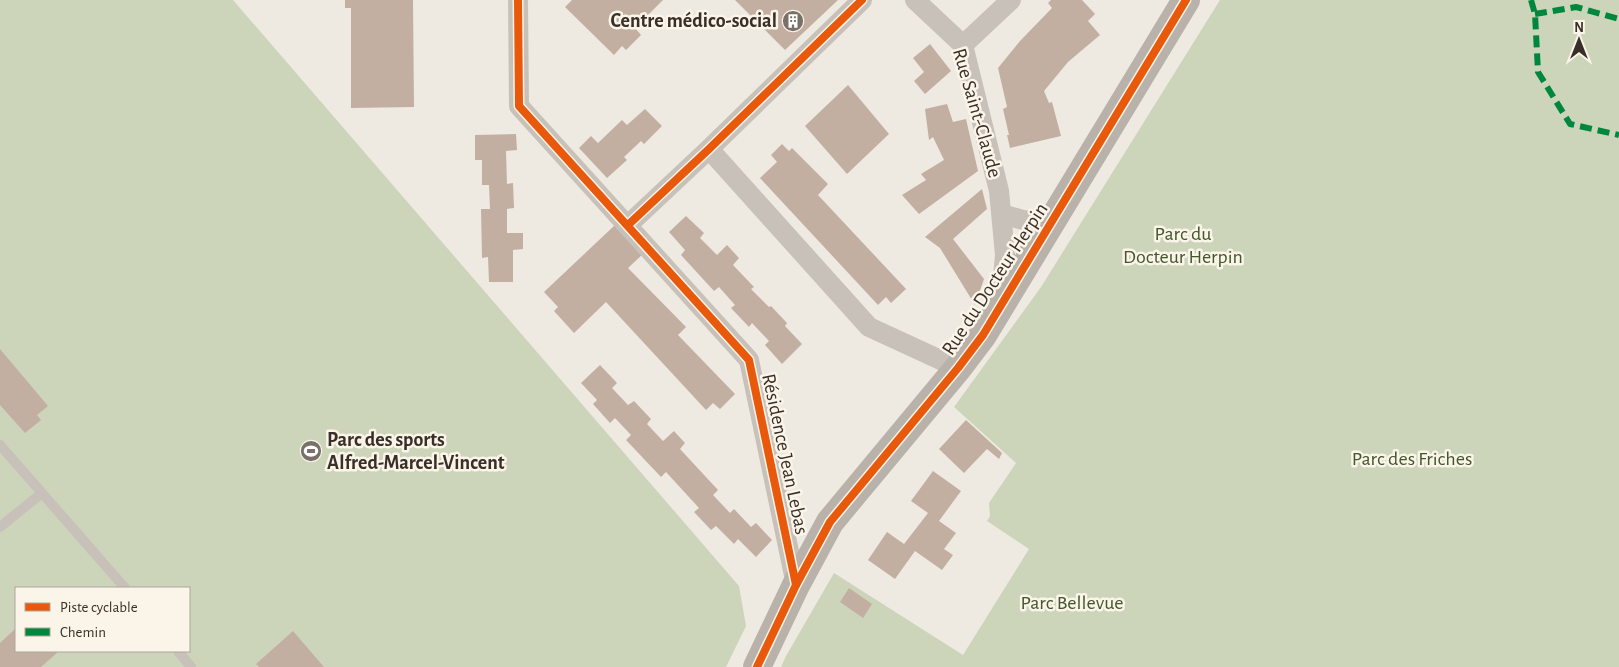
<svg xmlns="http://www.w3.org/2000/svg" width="1619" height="667" font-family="'Alegreya Sans',sans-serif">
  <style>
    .green { fill: #ccd5ba; fill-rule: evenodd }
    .building { fill: #c2afa2 }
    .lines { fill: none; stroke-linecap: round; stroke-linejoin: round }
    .lane { stroke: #c7c1ba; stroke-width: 10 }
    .street { stroke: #c7c1ba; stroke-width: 20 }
    .secondary { stroke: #b8b2ab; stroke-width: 28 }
    .quiet { stroke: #00873e; stroke-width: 6; stroke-dasharray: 12 6; stroke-linecap: butt }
    .cycleway-casing { stroke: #faf4e9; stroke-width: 11 }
    .cycleway { stroke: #e8590c; stroke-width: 8 }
    .labels { text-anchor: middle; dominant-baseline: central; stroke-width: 5; stroke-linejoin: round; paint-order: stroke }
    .poi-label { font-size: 20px; font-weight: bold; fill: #382f28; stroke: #faf4e9; text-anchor: end }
    .street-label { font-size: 20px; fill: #382f28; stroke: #faf4e9 }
    .park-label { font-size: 20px; fill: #42572b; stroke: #faf4e9 }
  </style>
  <rect width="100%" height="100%" fill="#eeeae1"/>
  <path class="green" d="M0,0h233l506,586 7,40 -20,41h-726zM16,588h173v63h-173z
    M1220,0h399v667h-838l5,-11 48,-83 129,82 66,-106 -42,-28 3,-5 -1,-13 27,-40 -62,-56 87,-120z"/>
  <path class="building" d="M345,0h68l1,107 -63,1v-100h-6z
    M572,0h91l-28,28 6,7 -15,15 -4,-4 -8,9 -49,-48z
    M735,0h103l-53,50z
    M1051,0h31l13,14 -7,7 12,14 -32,27 -24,29 5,12 3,-1 9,34 -51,12 -3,-13h2l-6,-26 4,-2 -9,-39 22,-27 32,-33 -4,-5z
    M930,44l21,27 -26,23 -11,-13 10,-9 -11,-14z
    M848,85l41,49 -42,40 -42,-48z
    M947,104l6,18 13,-3 12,52 -59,43 -17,-19 24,-15 -5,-6 23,-14 -11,-23 -4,3 -4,-31z
    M645,109l17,17 -18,18 -3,-3 -17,16 3,3 -20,18 -28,-30 12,-12 7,7 24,-23 5,5z
    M516,134l1,16 -11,1 1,33 6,-1 1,25 -7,1v24h16v16l-10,1v32h-24l-1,-25 -6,1 -1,-49h9l-1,-24h-7v-25h-7v-25z
    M782,144l7,7 3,-3 36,36 -10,11 88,94 -15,14 -5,-6 -8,8 -118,-127 17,-16 -6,-7z
    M982,189l5,20 -34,30 31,40 -9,26 -35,-57 -15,-11z
    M686,216l18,17 -4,5 17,17 10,-10 12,13 -6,7 21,22 -3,2 18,18 2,-1 16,17 -2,3 17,18 -20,20 -17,-19 4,-4 -17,-18 -3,4 -18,-19 4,-3 -16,-18 -5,4 -33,-36 4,-5 -16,-18z
    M615,225l28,29 -15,14 58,59 -8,8 57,59 -15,15 -7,-6 -7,7 -100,-108 -32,31 -20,-22 4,-4 -14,-15z
    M0,349l48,57 -11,9 4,5 -16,13 -25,-28z
    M600,365l17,18 -5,5 16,17 6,-4 17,18 -4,5 16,17 11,-10 11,12 -5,6 38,41 -5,5 17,18 4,-4 17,18 5,-4 16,17 -16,17 -18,-18 -4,5 -18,-18 -5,4 -17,-18 5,-4 -33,-36 -5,5 -35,-37 5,-5 -16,-17 -5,5 -17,-19 4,-4 -16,-17z
    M966,420l36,33 -3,6 -12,-10 -23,24 -25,-24z
    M933,471l28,20 -22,30 17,12 -12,16 9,6 -11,15 -27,-19 -20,28 -27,-19 19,-28 17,12 24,-31 -17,-12z
    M849,588l23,16 -9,14 -23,-16z
    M16,628v23h43l-18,16h-41v-24z
    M293,631l31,36h-65l-3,-3z"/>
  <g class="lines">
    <path class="lane" d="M0,445l125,143
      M0,527l42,-34
      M178,651l13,16"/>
    <path class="street" d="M518,0l1,106 230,254 47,225
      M915,0l48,45 36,146 6,64 -4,44
      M963,45l48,-45
      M709,149l160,178 89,41
      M1002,214l21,6 30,1
      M628,225l81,-76 153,-149"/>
    <path class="secondary" d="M757,667l39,-82 34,-63 128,-154 25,-33 203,-335"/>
    <path class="quiet" d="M1531,0l4,14 3,58 32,52 49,11
      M1535,14l41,-7 43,12"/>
    <g class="cycleway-casing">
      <path id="cycleway" d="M518,0l1,106 230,254 47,225
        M628,225l81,-76 153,-149
        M757,667l39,-82 34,-63 128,-154 25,-33 203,-335"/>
    </g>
    <use href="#cycleway" class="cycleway"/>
  </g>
  <defs>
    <g id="building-disc" transform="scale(1.125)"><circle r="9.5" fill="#787069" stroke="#faf4e9"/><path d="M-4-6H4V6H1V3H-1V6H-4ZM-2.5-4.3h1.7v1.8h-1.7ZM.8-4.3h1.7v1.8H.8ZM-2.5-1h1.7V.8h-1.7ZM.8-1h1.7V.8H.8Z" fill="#fff"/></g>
    <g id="stadium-disc" transform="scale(1.125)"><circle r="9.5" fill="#787069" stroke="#faf4e9"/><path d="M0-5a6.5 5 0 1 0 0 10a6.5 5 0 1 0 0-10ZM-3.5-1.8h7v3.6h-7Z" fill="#fff"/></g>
  </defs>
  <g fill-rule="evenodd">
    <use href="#building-disc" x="793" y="21"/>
    <use href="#stadium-disc" x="311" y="451"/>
  </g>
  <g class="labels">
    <g class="poi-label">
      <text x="777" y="21">Centre médico-social</text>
      <text x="327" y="440" text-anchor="start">Parc des sports<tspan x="327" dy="23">Alfred-Marcel-Vincent</tspan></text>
    </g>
    <g class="street-label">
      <text transform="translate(977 113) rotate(74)">Rue Saint-Claude</text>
      <text transform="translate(995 279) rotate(-57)">Rue du Docteur Herpin</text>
      <text transform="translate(785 454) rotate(78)">Résidence Jean Lebas</text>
    </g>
    <g class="park-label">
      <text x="1183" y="234">Parc du<tspan x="1183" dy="23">Docteur Herpin</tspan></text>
      <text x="1412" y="459">Parc des Friches</text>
      <text x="1072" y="603">Parc Bellevue</text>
    </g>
  </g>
  <rect x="15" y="587" width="175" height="65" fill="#faf4e9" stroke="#aca59c"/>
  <rect x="25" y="603" width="25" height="8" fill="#e8590c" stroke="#aca59c"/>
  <text x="60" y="612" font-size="15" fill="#382f28">Piste cyclable</text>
  <rect x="25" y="628" width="25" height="8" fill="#00873e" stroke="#aca59c"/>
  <text x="60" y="637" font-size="15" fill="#382f28">Chemin</text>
  <g transform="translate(1579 40)" stroke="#faf4e9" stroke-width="4" paint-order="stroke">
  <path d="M0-4L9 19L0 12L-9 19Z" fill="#382f28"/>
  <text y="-8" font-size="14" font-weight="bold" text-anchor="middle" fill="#382f28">N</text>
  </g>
</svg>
